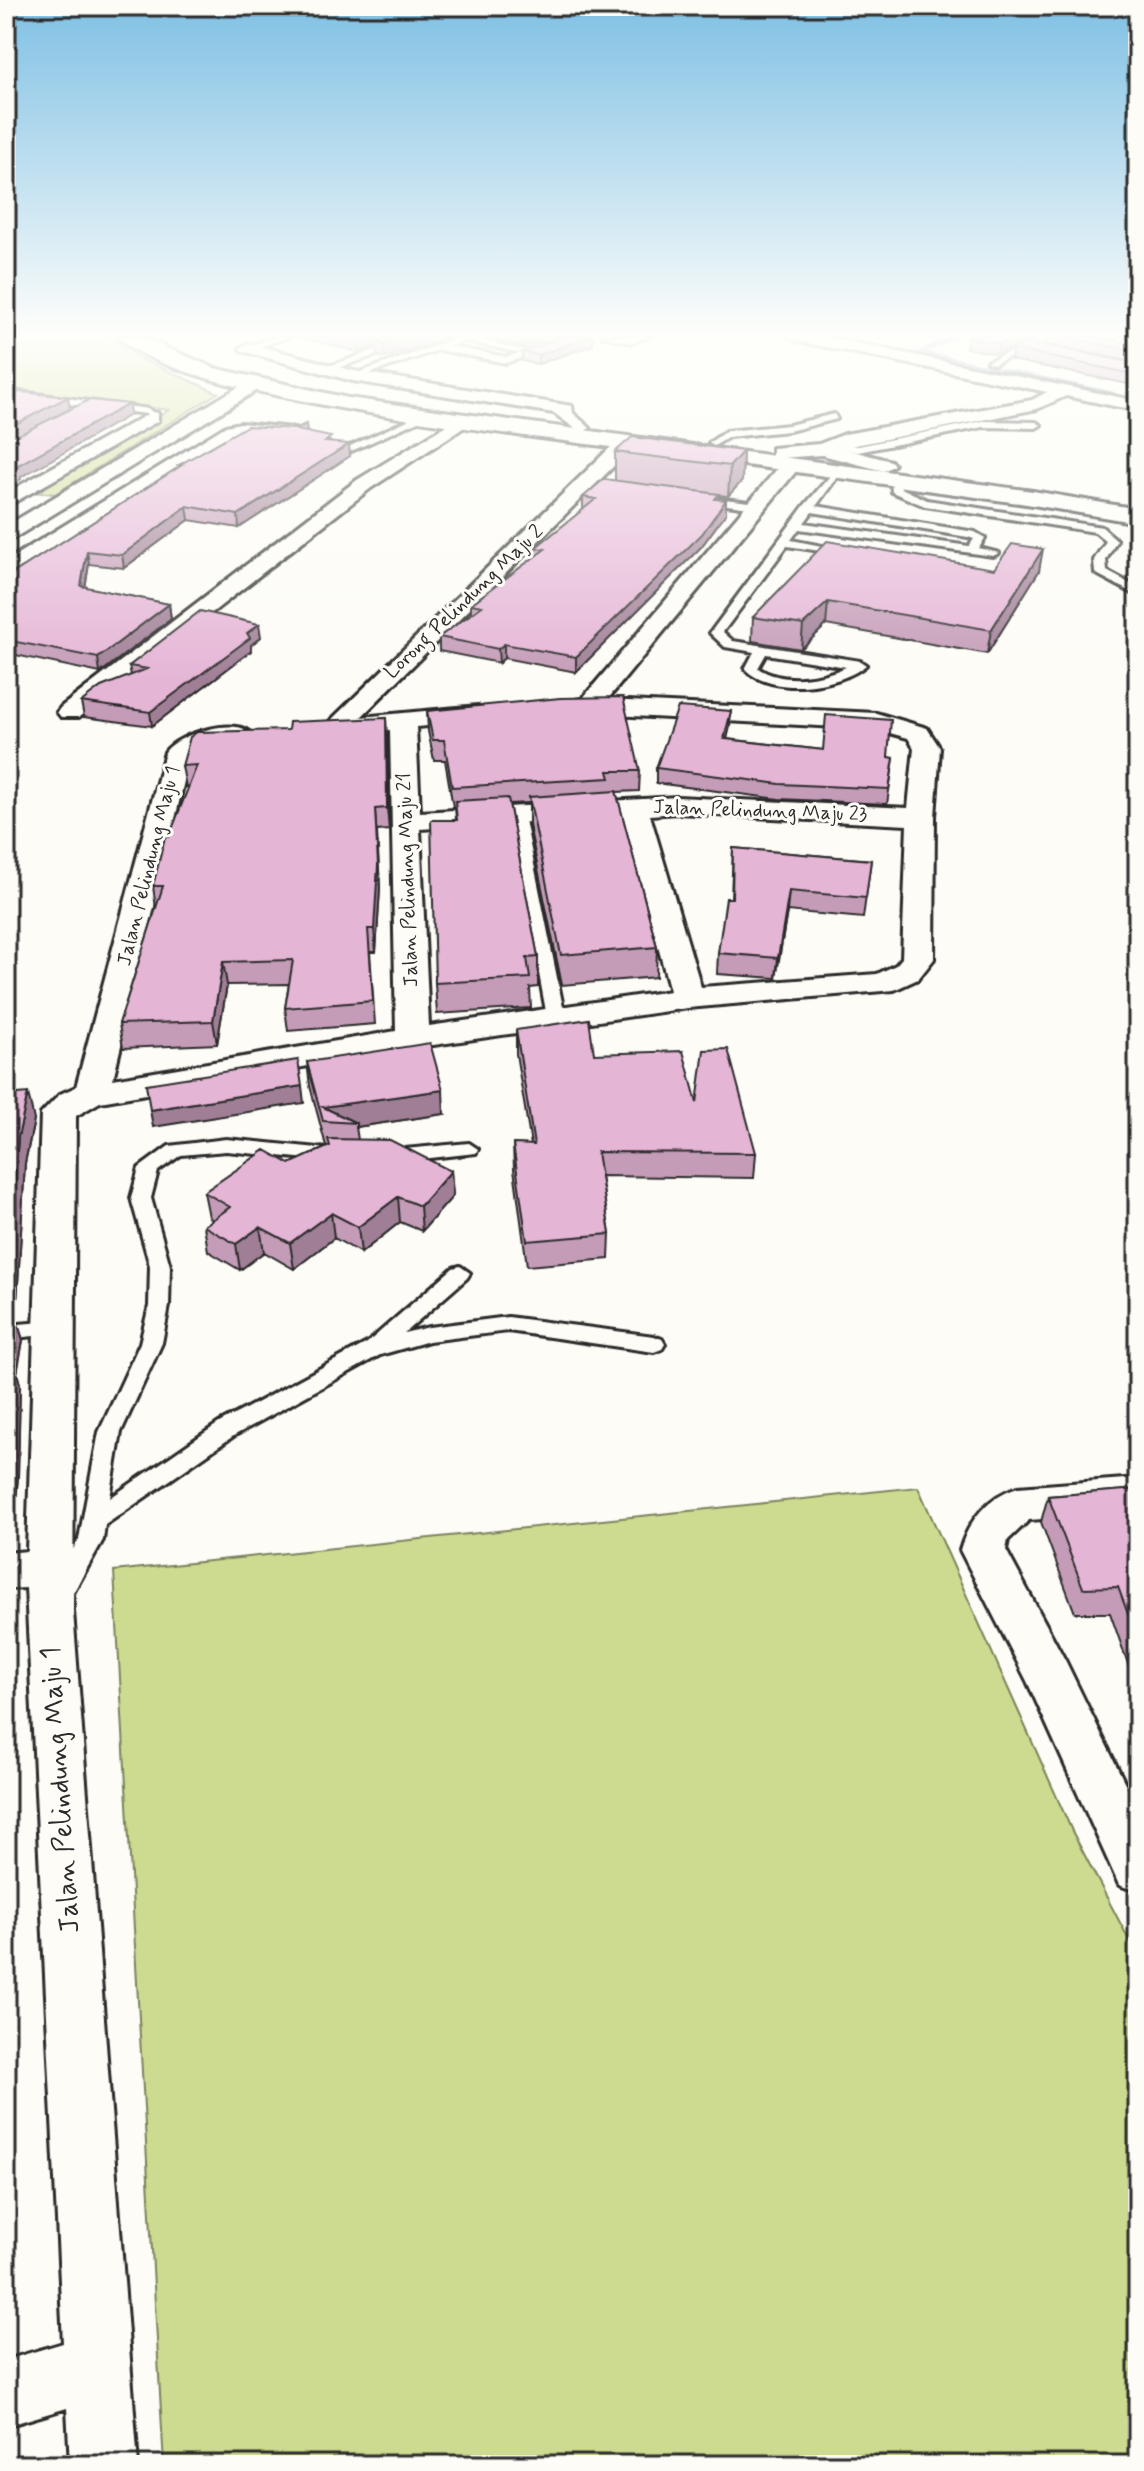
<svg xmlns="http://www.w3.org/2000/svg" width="1144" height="2471" font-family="Mynerve,sans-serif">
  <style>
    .green { fill: #ccdb8f; stroke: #7c835d; stroke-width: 2 }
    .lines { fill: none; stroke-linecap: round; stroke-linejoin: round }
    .stream { stroke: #5f8f97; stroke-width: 5 }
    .service-casing { stroke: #2b2b2b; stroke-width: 6 }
    .minor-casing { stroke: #2b2b2b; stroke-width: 6 }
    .tertiary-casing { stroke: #2b2b2b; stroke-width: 6 }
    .trunk-casing { stroke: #2b2b2b; stroke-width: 6 }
    .service { fill: #fdfcf7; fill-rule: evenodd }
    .minor { fill: #fdfcf7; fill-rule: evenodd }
    .tertiary { fill: #fdfcf7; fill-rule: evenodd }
    .trunk { fill: #fdfcf7; fill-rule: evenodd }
    .wall { fill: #c59cb8; stroke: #2b2b2b; stroke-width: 2 }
    .shaded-wall { fill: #a07f96; stroke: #2b2b2b; stroke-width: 2 }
    .building { fill: #e5b5d6; stroke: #2b2b2b; stroke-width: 2 }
    .labels { text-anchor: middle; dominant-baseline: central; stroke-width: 6; stroke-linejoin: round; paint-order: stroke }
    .far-street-label { font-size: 20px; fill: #2b2b2b; stroke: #fdfcf7 }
    .near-street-label { font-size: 28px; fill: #2b2b2b; stroke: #fdfcf7 }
  </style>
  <rect width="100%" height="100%" fill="#fdfcf7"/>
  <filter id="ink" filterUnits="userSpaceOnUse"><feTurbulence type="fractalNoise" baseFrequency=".0125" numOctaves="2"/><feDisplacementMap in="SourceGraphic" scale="16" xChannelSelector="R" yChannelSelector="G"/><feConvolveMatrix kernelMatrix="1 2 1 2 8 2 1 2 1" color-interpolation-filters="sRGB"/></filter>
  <g filter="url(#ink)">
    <path class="green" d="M6,336h104l29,22 79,35 -163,101 -22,-2 136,-82 -163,-19z
      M918,1487l154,344 66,126v508h-974l-50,-894z"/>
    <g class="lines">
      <path class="stream" d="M955,336l-35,17 192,41"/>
      <g class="service-casing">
        <path id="service" d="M278,336h13l-40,14 -7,-2z
          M463,336c20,0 43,14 66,14 19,-1 35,-14 55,-14l-78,27 -67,-13 -83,28 -7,-2zM466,340v1l54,12 -14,4 -57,-11z
          M602,336h48l-19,7z
          M1044,336h11l-61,28 -7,-2z
          M398,342l3,5 -73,24 -7,-2z
          M6,390l143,19 8,8 -5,3 -6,-6 -140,-18z
          M834,414l3,5 -48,12 -60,6 -15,9 -5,-3 17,-12 63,-6z
          M419,415l8,2 -80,36 -8,-2z
          M983,421l53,1 5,3 -5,3 -53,-1 -125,25 -34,-6 5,-3 29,3z
          M836,469l5,3 -25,34 159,26 10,6 -6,10 20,5 -6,3 -194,-27 -8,11 62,12 -6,3 -60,-9 -64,86 10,9 127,20 6,4c-27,23 -95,31 -121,4l9,-17 -29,-5 -15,-14 94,-127zM812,512l156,25 6,2 -5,7 -165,-23zM766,654l80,13c-25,11 -63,18 -88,1z
          M891,478h8l2,10 26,12 175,27 15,13 -11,20 1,11 31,17v8l-43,-23 -1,-13 12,-19 -11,-9 -170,-26 -33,-14z
          M699,496l59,7 5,3 -5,3 -63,-8 -1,-2z
          M517,811l7,4 41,202 -9,5 -9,-5 -37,-202z
          M226,1139l112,11 9,6 -9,6 -112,-11 -45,4 -23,16 -7,27 19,68 -1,40 -7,37 -41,89 -11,66 109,-75 148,-80 86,-75 7,-2 10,7 -3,5 -63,55 25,-6 79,-10 146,19 8,3 3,5 -3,5 -8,3 -146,-21 -79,10 -49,14 -145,80 -130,90 -2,15 -34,60 -9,3 -9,-3 -3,-7 31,-54 20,-107 41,-89 9,-37 1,-40 -19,-68 8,-30 30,-22z
          M469,1143l9,6 -2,4 -82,9 -9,-6 9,-6z
          M55,1321l7,2 4,5 -4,5 -56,6v-14z"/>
      </g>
      <g class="minor-casing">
        <path id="minor" d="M789,336h32l317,65v10l-72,-15 -29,13 -196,39 50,13 3,4 -10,6 -62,-16 -43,3 -7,-2v-8l47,-4 26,-10 187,-34 15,-8 -250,-51z
          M248,343l106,28 212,34 6,1 1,7 17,15 -9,5 -27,-20 -201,-32 -111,-30 -2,-3z
          M152,412l6,1v8l-152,86v-14z
          M460,417l6,1v8l-95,62 -292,229h-18l-4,-5 4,-5 296,-227z
          M240,423l53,5 9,5 -9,5 -55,-4 -232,142v-15l220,-135z
          M625,438l7,2v8l-271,269 117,-11 13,8 -13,8 -62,5 4,85 257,-15 231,11 6,-60 -6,-10 -33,-9 -299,-16 -12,-7 3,-5 15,-2 201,-237h14v8l-190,230 269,13 51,15 13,20 -5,69 -1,142 -16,20 -24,11 -206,18 -275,40 -313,54 -24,14 -3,495 65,854h-68l-3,-57 -61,18v-66l57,-17 -37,-755 -20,1v-36l21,-2 14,-437 19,-20 16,-7 89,-335c12,-18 73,-37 87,-17l-13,8 -33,2 -16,11 -77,323 283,-48 -6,-301 -53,5 -13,-8 294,-287zM677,813l230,12 -5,133 -6,7 -19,9 -176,13 -51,-172zM623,816l47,175 -241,35 -9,-197z
          M1138,1478v34l-109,8 -21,20 -2,10 60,112 72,148v82l-19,-7 -92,-204 -67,-131c9,-30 28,-54 58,-63z"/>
      </g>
      <g class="tertiary-casing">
        <path id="tertiary" d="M252,379l10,6 -3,4 -253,154v-17z"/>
      </g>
      <g class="trunk-casing">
        <path id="trunk" d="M118,336h22l74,32 134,30 685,93 105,18v14l-105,-18c-128,-18 -257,-36 -385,-53 -97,-14 -475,-52 -530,-116z"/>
      </g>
      <use href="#service" class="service"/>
      <use href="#minor" class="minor"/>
      <use href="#tertiary" class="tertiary"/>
      <use href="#trunk" class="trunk"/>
    </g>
    <path class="wall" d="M296,336h82v6l10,-4 -8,-2h74l-69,22 -8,-2 -1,-10 -18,6z
      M476,336h85v2l-13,4 -27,4z
      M593,336v9l-55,19 -16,-3v-9z
      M970,336h67l-40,18 -31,-6 1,-11z
      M1047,336h41l50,8v19l-93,-19z
      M1116,336h22v4z
      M1012,349l126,15v22l-127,-26z
      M306,424l1,8 24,10 19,14 -111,72 -50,-8 -65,48 -35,-4 -4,23 84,17 2,15 -71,54 -94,-20v-75l173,-111v-2l116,-36z
      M743,451l-1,30 -14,15 -9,-1v4l7,1v13l-25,34 -125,125 -72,-14 -5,5 -60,-12v-14l32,-23v-10l64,-47v-9l48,-38v-13l32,-16v-29z
      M994,569l45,2 -52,83 -161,-29 -25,24 -49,-8 1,-24z
      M261,637l-10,8v6l-99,75 -68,-9 -3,-15 50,-27 -2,-9z
      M427,711l213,60 -1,20 -23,1 41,155 -1,30 -94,8 -33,-160v-22l-20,1 29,153v30l-8,1 1,20 -94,6 -2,-31 21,-163 -1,-13h-2l-8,-47h-11l-6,-29z
      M386,718l3,112 -12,1 3,57 -4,64h-6l5,72 -87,7 -3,-23 4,-24 -62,1 -10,59 -94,4 -4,-24 37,-116 -3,-22 16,-49 20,-50h-3l-4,-21 106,-36z
      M730,726l-3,13 167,19 -7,46 -108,-5 -123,-16v-15z
      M733,848l138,12 -8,58 -76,-7 -11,67 -59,-4 1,-21 13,-55z
      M516,1030l78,24 103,49 59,50 -2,25 -153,-2 9,58 -1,25 -82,7 -13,-97 -1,-25 18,1 -15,-91z
      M307,1062l137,52 -88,13 2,13 93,31 2,25 -31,35 -22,-9 -39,31 -27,-15 -40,31 -30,-17 -24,18 -32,-19 -4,-25 9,-6 -4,-3 -5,-25 86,-28 39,-18h-3l-16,-60z
      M6,1095l28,25 -9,43 -9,155 7,22 -6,33 3,11 -2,93 -7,72h-5z
      M1138,1489v203l-28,-79h-35l-34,-91 7,-26z"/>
    <path class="shaded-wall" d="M363,336h15v7l-2,-1v4l-18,6 -1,-14z
      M410,336h44l-69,22 -1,-14z
      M521,336h40v2l-13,4 -27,4z
      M593,336v9l-55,19v-9z
      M1016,336h21l-40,18 2,-10z
      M68,397l2,12 -64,33v-13z
      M129,404l1,11 -109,62v2l-15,10v-14l10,-9z
      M306,424l1,12 -10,-6z
      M349,444l1,12 -111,72 -1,-13z
      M743,451l-1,30 -14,15 2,-30z
      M726,500v13l-25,34 -125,125v-15z
      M187,506l2,14 -65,48 -2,-13z
      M1043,549l-4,22 -52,83 4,-24z
      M87,551l2,13 -6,36 -2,-14z
      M828,602l-2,23 -25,24 2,-24z
      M169,604l2,15 -71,54 -2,-15z
      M259,624l2,13 -10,8v6l-99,75 -2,-14z
      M504,644v14l-5,5 -1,-14z
      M731,711l-1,15 -7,28 1,-15z
      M386,718l1,21 2,91 -2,-22z
      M375,809l5,79 -4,64 -2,-23z
      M789,891l-2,20 -11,67 2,-20z
      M223,962l4,23 -10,59 -4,-23z
      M302,1086l2,17 -151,24 -3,-17z
      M443,1090l1,24 -88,13v-4l-33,-16z
      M28,1093l6,27 -9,43 -9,155 7,22 -6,33 3,11 -2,93 -7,72 -5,-14v-241l12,-157z
      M451,1171l2,25 -31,35 -2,-25z
      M398,1197l2,25 -39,31 -3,-26z
      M331,1213l3,25 -40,31 -4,-26z
      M260,1227l4,25 -24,18 -4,-26z"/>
    <path class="building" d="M396,336h14l-26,8 -8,-2z
      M567,336h25l-54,19 -16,-3z
      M970,336h46l-17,8 -32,-7z
      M1059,336h29l50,8v8z
      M1030,342l108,22v11l-126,-26z
      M20,392l48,5 -62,32v-32z
      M89,400l40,4 -113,62 3,1 -13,8v-34z
      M306,424l-9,6 34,7 -6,5 24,2 -111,71 -51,-9 -65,49 -35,-4 -6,35 88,18 -71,54 -92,-18v-62l176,-113h-3l68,-39 48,3z
      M632,437l111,14 -13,15 -115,-14z
      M604,479l115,15 -4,5 11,1 -24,34 -126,123 -72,-13 -6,5 -59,-12 43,-31 -11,-2 74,-55 -10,-1 61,-49 -13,-2z
      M827,541l167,28 18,-25 31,5 -52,81 -163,-28 -25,23 -50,-8z
      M200,611l59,13 -12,9 3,5 -100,74 -69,-10 20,-15 46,-18 -18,-3z
      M623,697l17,74h-32l2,7 -158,9 -8,-47h-11l-6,-29 133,-13z
      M678,707l53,4 -7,28 99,11 3,-35 65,5 -3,37 6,1 -5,31 -109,-5 -124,-16z
      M386,718l1,90 -12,1 3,56 -4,64h-6l5,72 -88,7 8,-48 -70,2 -10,59 -94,3 44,-138h-10l12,-49h4l28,-72 -15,1 8,-29 7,-5 91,-2 1,-8z
      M616,791l41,156 -96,8 -32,-158z
      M508,798l30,159 -11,1 3,20 -95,5 -4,-163h26l-2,-19z
      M733,848l138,12 -5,38 -77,-7 -11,67 -60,-5 8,-55h6z
      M589,1019l5,35 89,-3 14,52 7,-53 24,-1 28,104 -159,-1 13,82 -83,7 -14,-97 21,1 -18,-115z
      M430,1043l13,47 -120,17 33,16 -33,-2 -16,-59z
      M298,1060l4,26 -152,24 -4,-26z
      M28,1093l-10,44 -10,157h-2v-199z
      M328,1139l62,1 61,31 -31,35 -22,-9 -40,30 -27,-14 -41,30 -30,-16 -24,17 -32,-18 26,-19 -26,-15 61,-42 25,14 40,-18z
      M6,1313h9l-8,44 5,-1 -3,94 -3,31z
      M1138,1489v152l-20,-54 -35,1 -35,-92z"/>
  </g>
  <linearGradient id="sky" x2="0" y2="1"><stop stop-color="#7fc0e4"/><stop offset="0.49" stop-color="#fefefb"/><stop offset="1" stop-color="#fefefb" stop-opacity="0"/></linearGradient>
  <rect width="1144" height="682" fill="url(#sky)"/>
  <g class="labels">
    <g class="far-street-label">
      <text transform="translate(464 602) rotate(-44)">Lorong Pelindung Maju 2</text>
      <text transform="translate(760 811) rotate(2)">Jalan Pelindung Maju 23</text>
      <text transform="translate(149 866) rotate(-76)">Jalan Pelindung Maju 1</text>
      <text transform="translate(408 880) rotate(-92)">Jalan Pelindung Maju 21</text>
    </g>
    <g class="near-street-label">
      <text transform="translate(61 1790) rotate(-94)">Jalan Pelindung Maju 1</text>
    </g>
  </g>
  <rect width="1144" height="2471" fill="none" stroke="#fdfcf7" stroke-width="32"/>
  <rect x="16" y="16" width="1112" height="2439" fill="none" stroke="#2b2b2b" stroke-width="3" filter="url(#ink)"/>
</svg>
